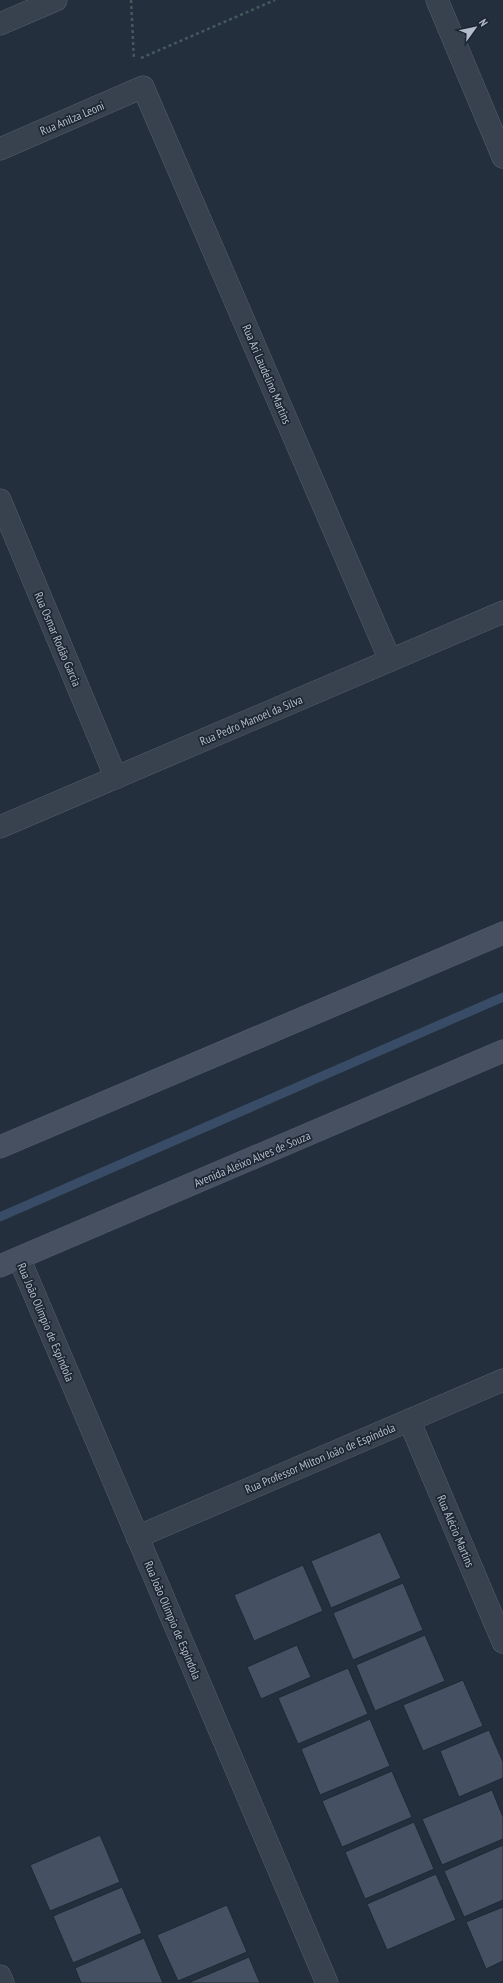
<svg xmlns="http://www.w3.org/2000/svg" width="503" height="1983" font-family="'PT Sans Narrow',sans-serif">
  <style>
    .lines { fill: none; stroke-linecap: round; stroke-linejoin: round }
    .stream { stroke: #394c67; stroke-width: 9 }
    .building { fill: #455162; stroke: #1f2835 }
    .street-casing { stroke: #565f6c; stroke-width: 23 }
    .secondary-casing { stroke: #565f6c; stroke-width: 23 }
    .path { stroke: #44595c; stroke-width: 2.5; stroke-dasharray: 3 3; stroke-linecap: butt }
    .street { stroke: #38414e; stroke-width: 22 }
    .secondary { stroke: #465061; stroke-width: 22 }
    .labels { text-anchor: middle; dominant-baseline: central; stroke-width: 3.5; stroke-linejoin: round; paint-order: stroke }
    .street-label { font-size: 12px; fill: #b4bcc9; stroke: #1d2633 }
  </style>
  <rect width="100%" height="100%" fill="#242f3e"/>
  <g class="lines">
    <path class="stream" d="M0,1217l503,-220"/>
  </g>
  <path class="building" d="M380,1532l21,46 -70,30 -20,-47z
    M303,1565l20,46 -69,30 -20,-46z
    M403,1583l20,47 -70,30 -20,-47z
    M425,1635l20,46 -70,30 -19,-46z
    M297,1645l14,32 -50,22 -14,-32z
    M348,1668l20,46 -70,30 -20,-46z
    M463,1680l20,46 -60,25 -20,-46z
    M370,1719l20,47 -70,29 -19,-46z
    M489,1730l14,32v16l-44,19 -19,-46z
    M392,1771l20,46 -70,30 -20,-46z
    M492,1790l11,27v22l-61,26 -20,-46z
    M414,1822l20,47 -69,30 -20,-47z
    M100,1835l20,47 -70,29 -20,-46z
    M503,1845v55l-39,17 -20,-46z
    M436,1874l20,46 -69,30 -20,-46z
    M122,1887l20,46 -69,30 -20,-47z
    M227,1905l20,47 -69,29 -21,-46z
    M503,1907v54l-17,8 -20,-47z
    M144,1938l19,45h-82l-6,-15z
    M249,1957l11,26h-72z"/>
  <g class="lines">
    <g class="street-casing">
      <path id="street" d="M437,0l66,157
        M0,24l56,-24
        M0,149l143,-62 247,573
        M0,500l116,278
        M0,827l503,-215
        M19,1258l308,725
        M409,1420l94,222
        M137,1537l366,-157
        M0,1976l3,7"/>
    </g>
    <g class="secondary-casing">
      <path id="secondary" d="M0,1147l503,-214
        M0,1266l503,-215"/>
    </g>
    <path class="path" d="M131,0l3,60
      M141,58l134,-58"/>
    <use href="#street" class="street"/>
    <use href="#secondary" class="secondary"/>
  </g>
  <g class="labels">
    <g class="street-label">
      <text transform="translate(72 118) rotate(-23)">Rua Anilza Leoni</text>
      <text transform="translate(267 374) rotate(67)">Rua Ari Laudelino Martins</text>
      <text transform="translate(58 639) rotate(67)">Rua Osmar Rodão Garcia</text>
      <text transform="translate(251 720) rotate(-23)">Rua Pedro Manoel da Silva</text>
      <text transform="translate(252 1159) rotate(-23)">Avenida Aleixo Alves de Souza</text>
      <text transform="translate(46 1322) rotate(67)">Rua João Olímpio de Espíndola</text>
      <text transform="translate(320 1458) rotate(-23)">Rua Professor Milton João de Espíndola</text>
      <text transform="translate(456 1531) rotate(67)">Rua Alécio Martins</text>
      <text transform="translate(173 1620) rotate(67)">Rua João Olímpio de Espíndola</text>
    </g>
  </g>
  <g transform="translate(475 28) rotate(57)" stroke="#1d2633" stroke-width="3" paint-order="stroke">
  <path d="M0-3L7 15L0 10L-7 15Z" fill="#b4bcc9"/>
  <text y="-6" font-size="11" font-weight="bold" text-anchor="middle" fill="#b4bcc9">N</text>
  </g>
</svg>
